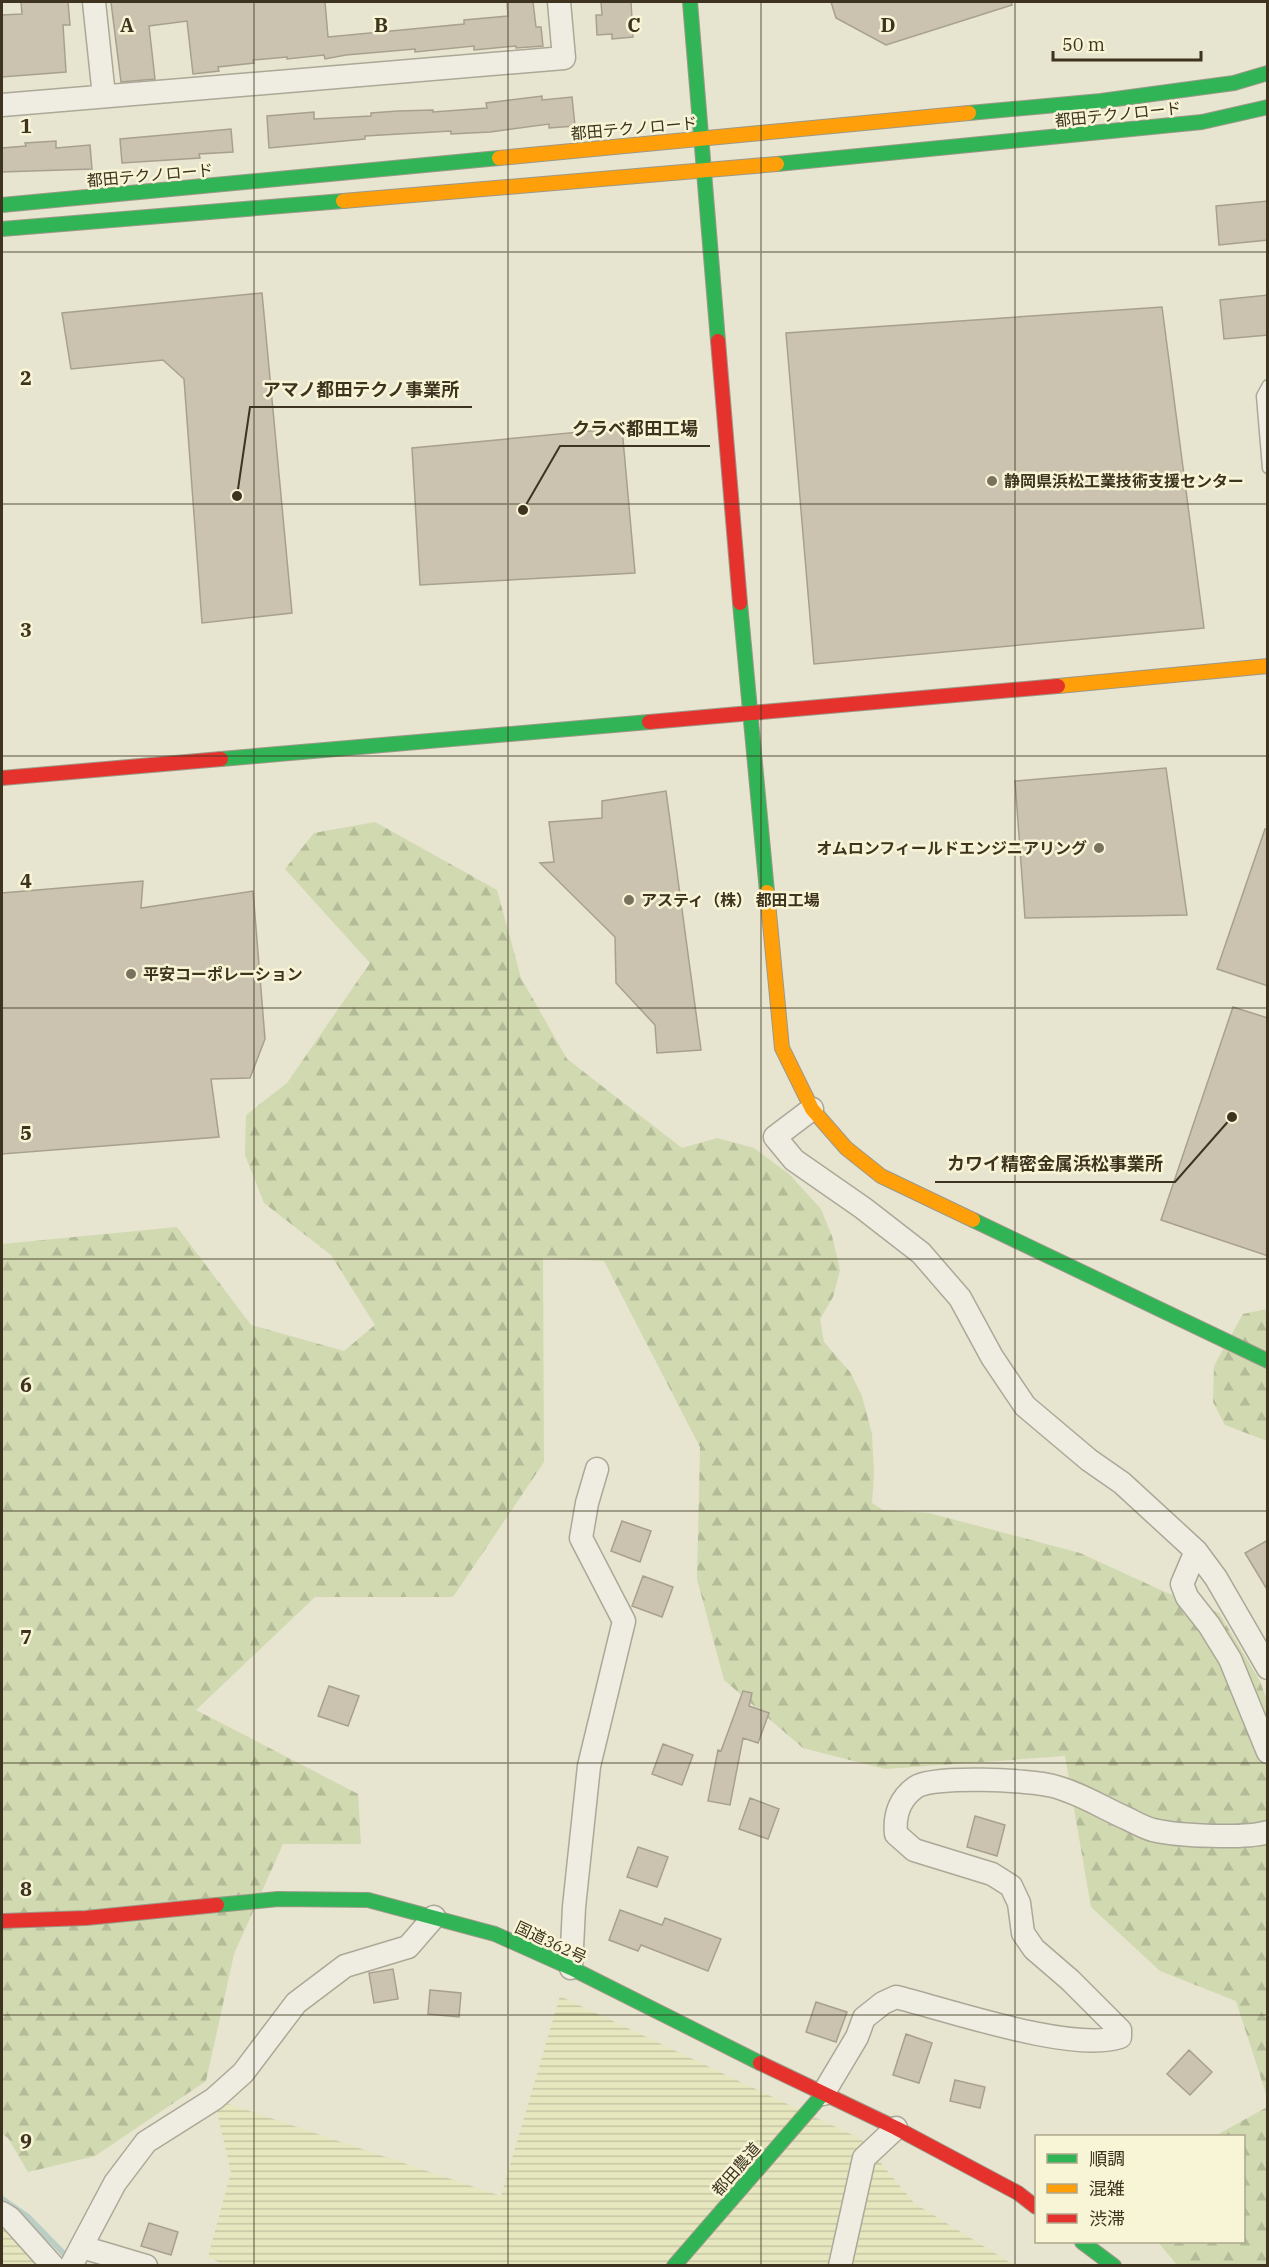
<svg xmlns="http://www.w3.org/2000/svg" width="1269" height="2267" font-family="'IBM Plex Serif','Noto Sans JP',serif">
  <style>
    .farmland { fill: url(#farmland-rules) }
    .forest { fill: url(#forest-firs) }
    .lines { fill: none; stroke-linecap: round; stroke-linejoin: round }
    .stream { stroke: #bacec5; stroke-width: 6 }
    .building { fill: #cbc3b0; stroke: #a8a08e; stroke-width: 1.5 }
    .lane-casing { stroke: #aca898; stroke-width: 13 }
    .street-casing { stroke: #aca898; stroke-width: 25 }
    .fast-casing { stroke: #9c9888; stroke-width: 16 }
    .slow-casing { stroke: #9c9888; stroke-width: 16 }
    .jam-casing { stroke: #9c9888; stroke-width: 16 }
    .lane { stroke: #efede1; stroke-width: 10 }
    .street { stroke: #efede1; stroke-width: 22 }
    .fast { stroke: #30b455; stroke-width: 14 }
    .slow { stroke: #ff9f0a; stroke-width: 14 }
    .jam { stroke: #e5322d; stroke-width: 14 }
    .grid { fill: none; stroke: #3d331f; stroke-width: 1.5; stroke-opacity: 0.55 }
    .poi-dot { fill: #78715d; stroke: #f8f4d6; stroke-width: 2 }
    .labels { text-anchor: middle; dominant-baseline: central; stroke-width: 5; stroke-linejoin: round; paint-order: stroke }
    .street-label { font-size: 16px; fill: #3d331f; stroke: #f8f4d6 }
    .poi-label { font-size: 16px; font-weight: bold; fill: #3d331f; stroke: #f8f4d6; text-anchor: start }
    .grid-label { font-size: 20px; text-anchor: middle; font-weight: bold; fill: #3d331f; stroke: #f8f4d6; stroke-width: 5; stroke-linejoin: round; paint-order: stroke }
    .leader { fill: none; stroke: #3d331f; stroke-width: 2 }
    .callout-dot { fill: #3d331f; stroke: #f8f4d6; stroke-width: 2 }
    .callout-label { font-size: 18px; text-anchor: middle; font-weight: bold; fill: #3d331f; stroke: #f8f4d6; stroke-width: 5; stroke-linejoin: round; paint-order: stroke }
  </style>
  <defs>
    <pattern id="farmland-rules" width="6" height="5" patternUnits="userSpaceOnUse" patternTransform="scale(1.5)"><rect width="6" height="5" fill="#e6e6bf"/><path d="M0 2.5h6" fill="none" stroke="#c6c6a4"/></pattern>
    <pattern id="forest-firs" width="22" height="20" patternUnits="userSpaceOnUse" patternTransform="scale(1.5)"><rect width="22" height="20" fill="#d1d9b1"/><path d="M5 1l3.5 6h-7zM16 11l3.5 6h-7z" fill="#b4bb98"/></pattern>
  </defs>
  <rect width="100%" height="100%" fill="#e7e4cf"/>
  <path class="farmland" d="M560,1996l301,143 53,64 100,62 -788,1 -18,-9 23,-85 -17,-73 287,97z
    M2,2220l51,45h-51z"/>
  <path class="forest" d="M375,822l122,68 24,88 46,81 115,89 35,-10 37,10 35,26 32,35 11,27 8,34 -7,27 -13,22 4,23 26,30 12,24 10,38 2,40 -2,29 11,7 46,3 151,40 85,39 54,21 41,68 7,20v396l-31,-96 -76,-30 -69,-64 -26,-151 -180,13 -82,-21 -79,-68 -27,-101 3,-132 -96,-186 -61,-3 1,204 -91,135h-138l-119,113 162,84 3,50h-78l-49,110 -28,127 -111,75 -67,16 -20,-34 -6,-4v-890l175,-17 74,98 93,26 31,-26 -44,-70 -67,-52 -19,-48 1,-40 41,-32 83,-120 -85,-94 29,-36z
    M1267,1309v132l-42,-16 -12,-23 1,-36 29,-52z
    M1267,2107v158h-90l-19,-23h86v-106h-29z"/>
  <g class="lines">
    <path class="stream" d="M2,2199l26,18 42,43"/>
  </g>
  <path class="building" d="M21,2h47l2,23h-7l3,47 -64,5v-62l20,-1z
    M111,2h214l3,35 136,-13v-4l44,-4 -1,-14h26l3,25h5l2,19 -27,2v-2l-42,4v-4l-59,6v-3l-69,6 -21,4 -1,-4 -37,4v-2l-34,3 1,3 -36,4 1,4 -26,3 -6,-53 -38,5 6,53 -34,3z
    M601,2h30l2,35 -21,2v-5l-15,1 -1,-20h6z
    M831,2h180l1,3 -126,40 -50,-27z
    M542,96v4l30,-3 3,29 -26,2v-4l-59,8 -39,2v-3l-86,5v3l-96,9 -2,-32 47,-4v7l57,-3v-3l27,-2 35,-1v2l54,-4 -1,-5z
    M231,129l2,23 -34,2 1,4 -78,5 -2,-24z
    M56,141v7l34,-3 2,24 -90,3v-24l24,-2 -1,-3z
    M1268,201v39l-49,5 -3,-39z
    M262,293l30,320 -90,10 -18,-244 -21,-19 -92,9 -9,-56z
    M1268,295v40l-44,4 -4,-39z
    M1162,307l42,321 -390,36 -28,-331z
    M622,428l13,145 -215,12 -8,-137z
    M1166,768l21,147 -162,3 -10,-137z
    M666,791l35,259 -44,3 -2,-28 -39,-42 -1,-46 -75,-74 14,-1 -5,-40 53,-4v-17z
    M1265,829l3,1v156l-51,-17z
    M143,881l-2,27 112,-17 12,148 -15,39 -39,1 8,58 -217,17v-261z
    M1233,1007l35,11v238l-107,-36z
    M622,1521l29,10 -11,31 -29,-11z
    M1268,1540v51l-23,-38z
    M643,1576l30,11 -11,30 -30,-11z
    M329,1686l30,10 -11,30 -30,-10z
    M743,1691l9,2 -3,13 20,7 -11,30 -15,-5 -13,67 -22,-4 10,-51 3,1z
    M663,1744l30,11 -11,30 -30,-11z
    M750,1798l29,11 -11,30 -29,-10z
    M975,1816l30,9 -8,31 -30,-9z
    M638,1847l30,10 -11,30 -30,-10z
    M620,1910l42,15 3,-7 56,21 -13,32 -67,-26 -3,6 -29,-11z
    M393,1969l5,30 -24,4 -5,-30z
    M430,1990l31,3 -2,24 -31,-3z
    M816,2002l31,10 -11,30 -30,-10z
    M906,2034l26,9 -13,40 -26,-8z
    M1189,2050l23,22 -22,23 -23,-21z
    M955,2080l30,7 -5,21 -30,-7z
    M149,2223l29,9 -7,23 -30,-9z"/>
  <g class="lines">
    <g class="lane-casing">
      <path id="lane" d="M1268,385l-6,11 6,72"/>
    </g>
    <g class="street-casing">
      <path id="street" d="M94,2l10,94
        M2,105l562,-47 -5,-56
        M812,1109l-37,28 19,23 69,48 58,45 39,45 32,59 33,49 64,54 33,23 74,68 20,27 52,90
        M1196,1551l-14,33 5,13 22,28 21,34 38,93
        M571,1968l3,-61 15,-141 35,-145 -43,-83 6,-35 10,-34
        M823,2094l34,-57 7,-19 19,-15 13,-6c53,13 176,56 224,40v-7l-50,-50 -36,-31 -11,-16 -4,-30 -8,-17 -19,-12 -78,-24 -18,-16c-2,-19 4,-36 20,-47 17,-12 115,-7 137,-1 27,7 50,22 75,33 8,4 17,9 25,11 25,6 92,9 115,2
        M2,2213l8,5 43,48
        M82,2247l64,19
        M71,2266l44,-83 31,-41 68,-43 29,-26 53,-70 49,-37 63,-19 26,-30
        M840,2266l24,-108 32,-30"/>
    </g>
    <g class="fast-casing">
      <path id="fast" d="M690,2l28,339
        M969,113l132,-12 133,-18 34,-10
        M777,164l425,-42 66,-15
        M2,205l497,-47
        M2,229l341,-28
        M740,603l27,289
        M221,759l428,-37
        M973,1220l295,141
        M217,1905l61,-6 90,1 127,34 76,34 189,95
        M1082,2242l32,24
        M674,2266l149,-172"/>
    </g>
    <g class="slow-casing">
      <path id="slow" d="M499,158l470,-45
        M343,201l434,-37
        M1058,686l210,-20
        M767,892l15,156 30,61 34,39 35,28 92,44"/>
    </g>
    <g class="jam-casing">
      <path id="jam" d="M718,341l22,262
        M649,722l409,-36
        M2,778l219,-19
        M2,1921l84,-3 131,-13
        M760,2063l136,65 122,65 18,14"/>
    </g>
    <use href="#lane" class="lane"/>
    <use href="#street" class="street"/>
    <use href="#fast" class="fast"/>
    <use href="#slow" class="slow"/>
    <use href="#jam" class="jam"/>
  </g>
  <path class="grid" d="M254,2v2264M508,2v2264M761,2v2264M1015,2v2264M2,252h1266M2,504h1266M2,756h1266M2,1008h1266M2,1259h1266M2,1511h1266M2,1763h1266M2,2015h1266"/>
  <g class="poi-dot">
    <circle cx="992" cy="481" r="6"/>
    <circle cx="1099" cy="848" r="6"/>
    <circle cx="629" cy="900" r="6"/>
    <circle cx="131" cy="974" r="6"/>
  </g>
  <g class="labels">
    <g class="street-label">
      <text transform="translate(1118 114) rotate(-6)">都田テクノロード</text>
      <text transform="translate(634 128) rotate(-5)">都田テクノロード</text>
      <text transform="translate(150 175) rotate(-5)">都田テクノロード</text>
      <text transform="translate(551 1942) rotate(25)">国道362号</text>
      <text transform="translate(736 2169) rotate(-49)">都田農道</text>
    </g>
    <g class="poi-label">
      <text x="1004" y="481">静岡県浜松工業技術支援センター</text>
      <text x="1087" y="848" text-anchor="end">オムロンフィールドエンジニアリング</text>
      <text x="641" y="900">アスティ（株） 都田工場</text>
      <text x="143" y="974">平安コーポレーション</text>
    </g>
  </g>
  <g class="grid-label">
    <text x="127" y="32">A</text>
    <text x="381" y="32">B</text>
    <text x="634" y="32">C</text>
    <text x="888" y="32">D</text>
    <text x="26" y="133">1</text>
    <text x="26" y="385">2</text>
    <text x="26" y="637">3</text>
    <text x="26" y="888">4</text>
    <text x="26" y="1140">5</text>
    <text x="26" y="1392">6</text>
    <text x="26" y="1644">7</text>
    <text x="26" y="1896">8</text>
    <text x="26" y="2148">9</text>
  </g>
  <path class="leader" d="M237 496L250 407H472M523 510L560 446H710M1232 1117L1175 1182H935"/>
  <g class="callout-dot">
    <circle cx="237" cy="496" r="6"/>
    <circle cx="523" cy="510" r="6"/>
    <circle cx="1232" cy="1117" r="6"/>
  </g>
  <g class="callout-label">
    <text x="361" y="396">アマノ都田テクノ事業所</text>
    <text x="635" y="435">クラベ都田工場</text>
    <text x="1055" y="1170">カワイ精密金属浜松事業所</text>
  </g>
  <rect width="1269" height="2267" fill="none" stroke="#3d331f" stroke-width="6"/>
  <rect x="1035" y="2135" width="210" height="108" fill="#f8f4d6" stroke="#ada78d" stroke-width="1.5"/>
  <rect x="1047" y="2154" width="30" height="9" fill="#30b455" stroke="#ada78d" stroke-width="1.5"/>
  <text x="1089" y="2165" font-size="18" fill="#3d331f">順調</text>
  <rect x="1047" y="2184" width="30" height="9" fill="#ff9f0a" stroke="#ada78d" stroke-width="1.5"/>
  <text x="1089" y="2195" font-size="18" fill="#3d331f">混雑</text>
  <rect x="1047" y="2214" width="30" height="9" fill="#e5322d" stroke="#ada78d" stroke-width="1.5"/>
  <text x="1089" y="2225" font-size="18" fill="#3d331f">渋滞</text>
  <path d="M1053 51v9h148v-9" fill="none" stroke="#3d331f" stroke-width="3"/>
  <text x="1062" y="51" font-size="18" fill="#3d331f" stroke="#f8f4d6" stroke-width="4.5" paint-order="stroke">50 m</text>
</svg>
